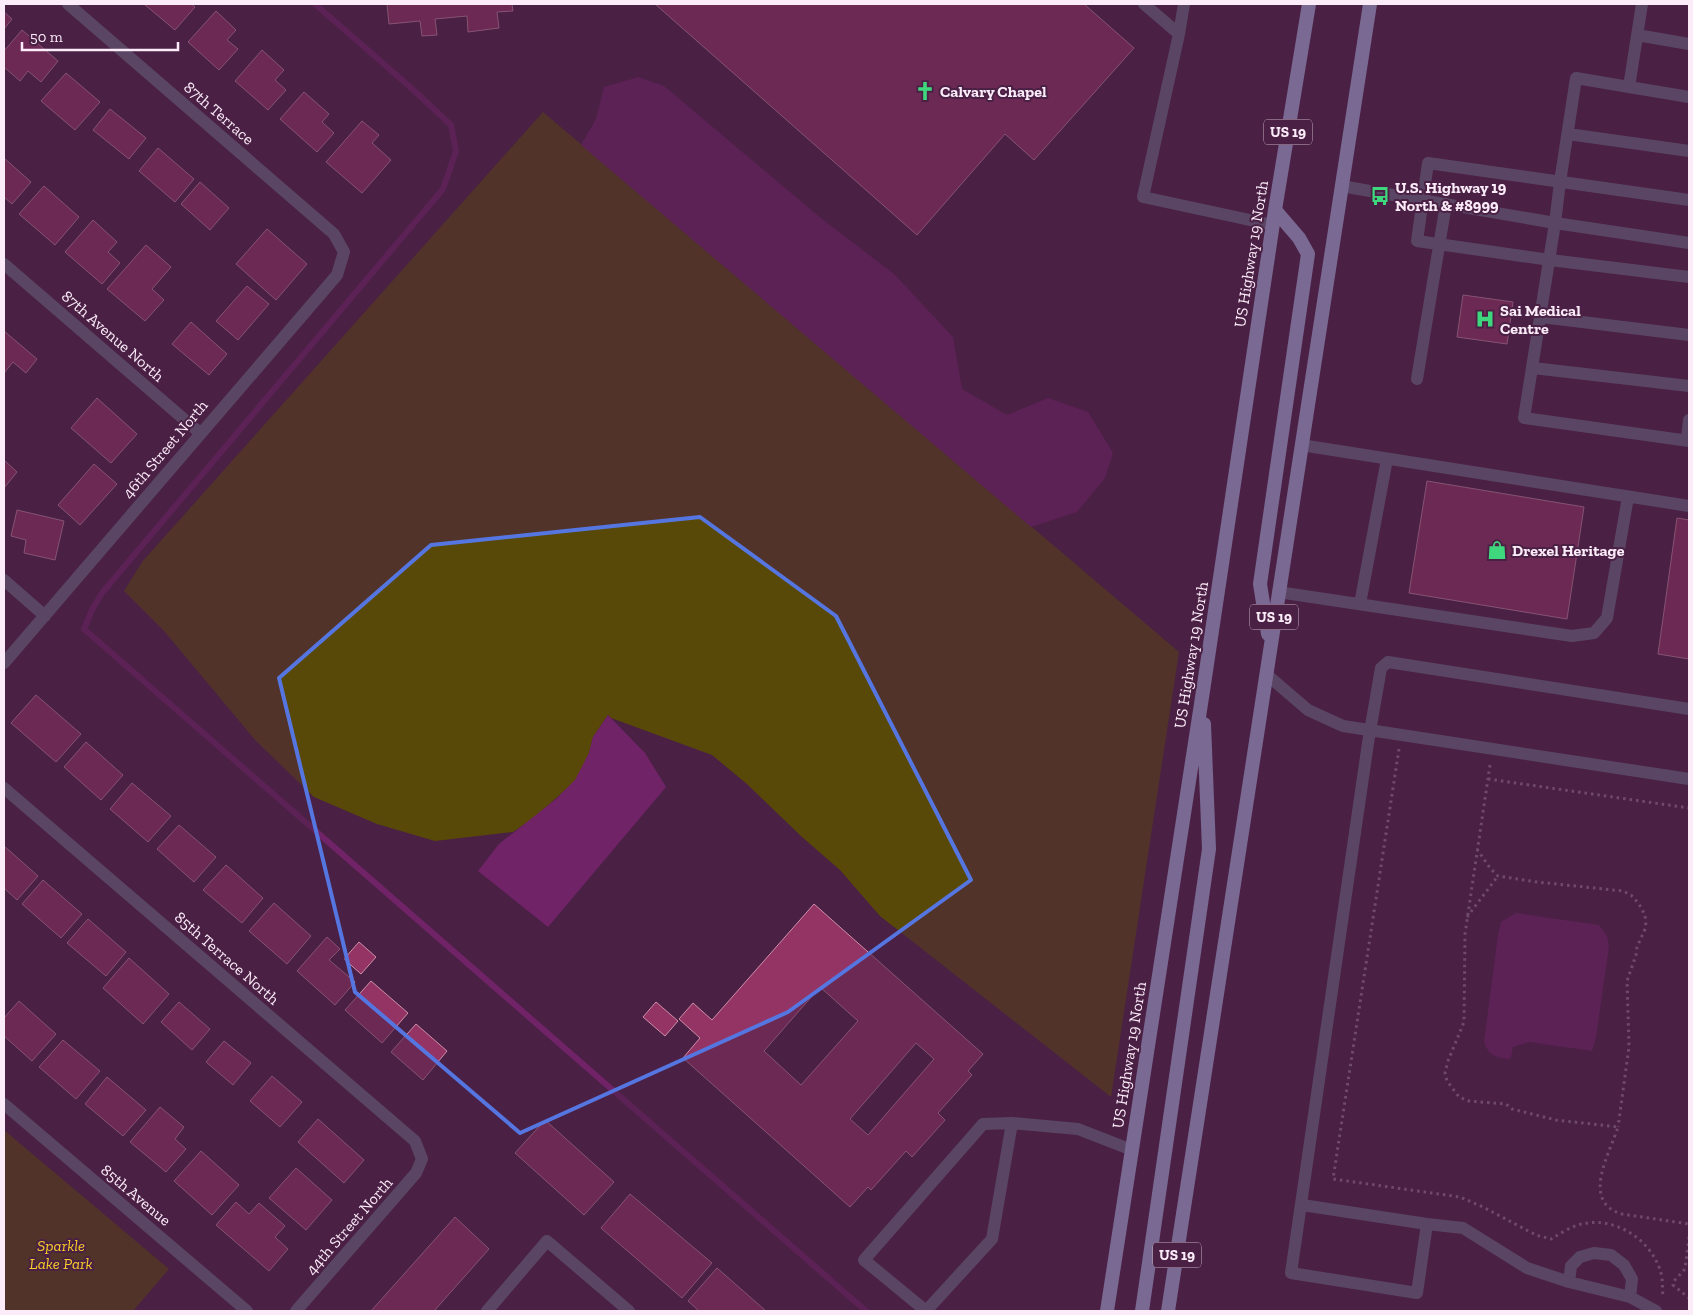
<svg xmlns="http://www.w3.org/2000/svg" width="1693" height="1315" font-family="'Zilla Slab',serif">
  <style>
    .green { fill: #594909 }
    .water { fill: #712368 }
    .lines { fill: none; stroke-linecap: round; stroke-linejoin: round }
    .stream { stroke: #712368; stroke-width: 6 }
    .building { fill: #943464; stroke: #ce8fa9; fill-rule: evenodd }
    .path { stroke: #9b7d97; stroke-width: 3; stroke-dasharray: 2.5 4; stroke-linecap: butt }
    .service { stroke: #6d738b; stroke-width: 12 }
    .minor { stroke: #6d738b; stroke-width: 12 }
    .trunk { stroke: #b3c0f0; stroke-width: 14 }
    .marked { fill: none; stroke: #5576e0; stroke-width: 4; stroke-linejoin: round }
    .labels { text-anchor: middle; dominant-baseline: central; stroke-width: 4; stroke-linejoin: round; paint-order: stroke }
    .shield { fill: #4a2045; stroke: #c7afc3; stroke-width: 1 }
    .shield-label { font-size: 15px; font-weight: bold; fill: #fcecf9 }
    .poi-label { font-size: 16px; font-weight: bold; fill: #fcecf9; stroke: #4a2045; text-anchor: start }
    .street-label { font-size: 16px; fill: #fcecf9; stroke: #4a2045 }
    .park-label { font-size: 16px; font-style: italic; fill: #f7cd27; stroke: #4a2045 }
  </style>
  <rect width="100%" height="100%" fill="#4a2045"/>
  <path class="green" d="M543,112l636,540 -68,445 -231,-181 -40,-46 -38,-33 -55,-53 -35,-29 -101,-37 -3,-3 -15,22 -4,16 -13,27 -41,37 -22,15 -78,9 -58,-17 -63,-27 -58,-56 -92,-110 -40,-40 18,-29z
    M4,1130l165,139 -36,42h-129z"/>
  <path class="water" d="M638,77l26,9 158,133 72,55 59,63 9,52 45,26 41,-17 40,14 25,41 -8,25 -28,34 -46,15 -450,-382 15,-26 8,-32z
    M608,715l37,38 21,34 -118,140 -70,-56 21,-27 57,-45 19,-19 14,-27 4,-16z
    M1516,913l83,12 8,11 2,10 -13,91 -4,14 -63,-9 -16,5 -2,10 -2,2c-13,-1 -21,-4 -25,-17l14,-107 3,-13z"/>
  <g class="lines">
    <path class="stream" d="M315,4l94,82 42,39 5,26 -13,38 -341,404 -10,17 -8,19 782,682"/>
  </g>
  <path class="building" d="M144,4h47l4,3 -20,23z
    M387,4h125l1,7 -16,1 2,16 -31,4 -1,-16 -32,3 2,16 -15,1 -2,-15 -31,3z
    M655,4h429l50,44 -100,112 -29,-26 -88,101z
    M216,11l20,19 -9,10 11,9 -19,21 -31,-28z
    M4,12l8,7 -8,10z
    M22,30l36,31 -17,21 -13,-11 -8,10 -16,-14v-16z
    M262,50l22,20 -9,10 11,10 -18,20 -33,-29z
    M66,73l34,29 -25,28 -34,-29z
    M304,92l25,22 -7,8 12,11 -17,19 -37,-33z
    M110,109l36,29 -17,21 -36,-29z
    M362,121l17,14 -7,8 19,17 -29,33 -36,-31z
    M158,148l36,31 -19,23 -36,-31z
    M4,158l27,24 -19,22 -8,-7z
    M200,182l29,26 -19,22 -29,-26z
    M44,186l35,31 -24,28 -36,-31z
    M93,220l24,22 -9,10 12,11 -18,21 -37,-32z
    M267,229l40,35 -31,36 -40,-36z
    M146,245l25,22 -19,22 12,11 -19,21 -38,-32z
    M247,286l22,18 -31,36 -22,-19z
    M1463,295l50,7 -6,42 -50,-7z
    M191,322l36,32 -18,21 -37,-31z
    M4,331l33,28 -11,14 -13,-11 -9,11z
    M97,398l40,36 -26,29 -40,-35z
    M4,460l13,12 -13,16z
    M94,464l23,20 -37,41 -22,-20z
    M1427,481l157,26 -17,112 -158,-26z
    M17,510l47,11 -9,39 -31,-7 2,-13 -15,-4z
    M1677,518l12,2v139l-31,-5z
    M36,695l45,39 -25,28 -45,-39z
    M86,742l37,33 -22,25 -37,-33z
    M132,783l39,33 -23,26 -38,-33z
    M179,825l37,32 -22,25 -37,-33z
    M4,846l34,30 -21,24 -13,-12z
    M226,865l37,33 -21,25 -39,-33z
    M43,880l39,34 -21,24 -39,-34z
    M274,903l37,33 -24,28 -38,-33z
    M814,904l169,150 -15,17 4,4 -34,38 7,7 -33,37 -6,-6 -35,39 -3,-3 -18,20 -167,-149 17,-20 -21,-19 14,-16 19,17zM820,987l38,34 -57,64 -37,-34zM916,1043l18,16 -66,76 -18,-16z
    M88,919l38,33 -20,24 -39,-33z
    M327,937l13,12 -11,11 26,22 -20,23 -38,-34z
    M359,942l17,15 -15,17 -17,-15z
    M129,958l40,36 -26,30 -40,-36z
    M371,981l37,32 -26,30 -37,-33z
    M19,1001l37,33 -24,27 -28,-25v-18z
    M179,1002l31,27 -18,21 -31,-28z
    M656,1002l22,19 -13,15 -22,-19z
    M416,1024l31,27 -24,29 -32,-28z
    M63,1040l37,31 -24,28 -37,-32z
    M224,1041l27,22 -18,22 -27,-23z
    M272,1076l30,26 -22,25 -30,-26z
    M107,1077l39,33 -23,26 -38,-32z
    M160,1107l24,20 -9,12 11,10 -20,23 -36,-30z
    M318,1119l46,41 -20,23 -46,-41z
    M545,1120l69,62 -30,33 -69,-62z
    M201,1151l38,34 -27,30 -38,-34z
    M296,1168l36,32 -26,30 -37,-32z
    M630,1194l82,69 -30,35 -81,-70z
    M236,1202l13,12 10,-11 26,23 -10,11 13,12 -19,22 -53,-46z
    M455,1217l34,32 -55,62h-63z
    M717,1268l49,43h-67l-11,-10z"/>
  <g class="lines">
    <path class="path" d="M1399,749l-66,430 127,18 23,10 53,28 15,4c9,-5 20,-13 31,-15 33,-8 70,16 79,49 2,7 1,15 2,23
      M1490,765l-25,169 -1,88 -16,39 -3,12 2,8 12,16 10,4 37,3 6,5 44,11 62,7c-8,26 -38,75 4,87l67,10
      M1488,779l201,29
      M1477,849l13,19 8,8 39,6 86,9 8,4 8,9 6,11 1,12 -9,20 -1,8 -9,26 2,66 -11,80
      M1467,917l31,-41
      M1689,1237l-4,32 -10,11 -2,5 16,13"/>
    <path class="service" d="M1144,4l35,30 -36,163 130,28
      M1179,34l5,-30
      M1637,35l52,9
      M1629,87l60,10
      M1568,134l121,17
      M1341,186l214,37 5,-41 16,-104 53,9 13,-83
      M1689,200l-261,-37 -11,78 133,19 139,17
      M1689,243l-134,-20 -31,195 165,23
      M1541,317l148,18
      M1533,368l156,18
      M1417,379l29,-175
      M1687,439l2,-19
      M1301,445l388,61
      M1278,592l294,44 22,-3 13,-15 21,-121
      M1360,604l27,-145
      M1266,674l42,36 35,16 346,53
      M1302,1205l125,19
      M1569,1282l-42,-14 -64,-40 -36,-4 -10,69 -126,-20 77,-530 13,-75 7,-6 301,47
      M1630,1297l2,-18 -8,-14 -13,-10 -17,-2 -14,4 -9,9 -2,16 61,15 26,14
      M487,1311l60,-70 82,70
      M926,1311l-62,-51 119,-136 29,-1 66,6 54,21
      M926,1311l66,-72 20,-116"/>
    <path class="minor" d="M4,264l196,169
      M4,580l41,36
      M4,663l333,-388 7,-23 -10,-18 -266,-230
      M4,788l411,353 7,18 -6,14 -120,138
      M4,1104l243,207"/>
    <path class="trunk" d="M1268,634l-8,-50 48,-330 -9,-16 -24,-28
      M1107,1311l96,-620 72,-481 34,-206
      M1142,1311l67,-462 -5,-125
      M1168,1311l202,-1307"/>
  </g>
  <path d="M0 0H1693V1315H0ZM700,517l136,99 135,264 -183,132 -268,121 -165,-141 -76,-314 152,-133z" fill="#4a2045" fill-opacity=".55" fill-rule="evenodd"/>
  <path class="marked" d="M700,517l136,99 135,264 -183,132 -268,121 -165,-141 -76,-314 152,-133z"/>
  <defs>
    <g id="church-bare" transform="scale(1.5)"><path d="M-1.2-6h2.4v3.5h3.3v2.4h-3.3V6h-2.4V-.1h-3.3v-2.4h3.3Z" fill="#3fd77d" stroke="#4a2045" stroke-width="2.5" paint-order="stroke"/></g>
    <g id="bus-bare" transform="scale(1.5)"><path d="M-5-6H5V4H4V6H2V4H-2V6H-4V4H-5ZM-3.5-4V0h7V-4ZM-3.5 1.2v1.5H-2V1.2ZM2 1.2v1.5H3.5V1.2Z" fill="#3fd77d" stroke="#4a2045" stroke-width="2.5" paint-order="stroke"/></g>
    <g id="hospital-bare" transform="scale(1.5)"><path d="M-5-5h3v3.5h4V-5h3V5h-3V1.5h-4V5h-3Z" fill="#3fd77d" stroke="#4a2045" stroke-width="2.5" paint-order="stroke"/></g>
    <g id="shop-bare" transform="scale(1.5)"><path d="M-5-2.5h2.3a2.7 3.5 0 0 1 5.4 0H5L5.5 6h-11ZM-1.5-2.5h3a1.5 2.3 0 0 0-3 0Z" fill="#3fd77d" stroke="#4a2045" stroke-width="2.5" paint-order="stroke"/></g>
  </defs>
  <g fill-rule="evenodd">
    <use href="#church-bare" x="925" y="91"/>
    <use href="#bus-bare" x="1380" y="196"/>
    <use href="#hospital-bare" x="1485" y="319"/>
    <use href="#shop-bare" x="1497" y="550"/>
  </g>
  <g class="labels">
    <g class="shield">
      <rect x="1264" y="119.5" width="48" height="25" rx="4"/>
      <rect x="1250" y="604.5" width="48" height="25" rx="4"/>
      <rect x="1153" y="1242.5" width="48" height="25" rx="4"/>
    </g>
    <g class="shield-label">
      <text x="1288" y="132">US 19</text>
      <text x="1274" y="617">US 19</text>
      <text x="1177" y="1255">US 19</text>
    </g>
    <g class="poi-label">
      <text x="940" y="91">Calvary Chapel</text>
      <text x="1395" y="187">U.S. Highway 19<tspan x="1395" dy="18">North &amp; #8999</tspan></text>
      <text x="1500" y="310">Sai Medical<tspan x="1500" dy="18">Centre</tspan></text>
      <text x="1512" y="550">Drexel Heritage</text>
    </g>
    <g class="street-label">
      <text transform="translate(219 113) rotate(41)">87th Terrace</text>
      <text transform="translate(1251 254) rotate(-81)">US Highway 19 North</text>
      <text transform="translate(113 336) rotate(41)">87th Avenue North</text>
      <text transform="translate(165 449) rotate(-50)">46th Street North</text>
      <text transform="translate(1191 655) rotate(-81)">US Highway 19 North</text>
      <text transform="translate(227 958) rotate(41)">85th Terrace North</text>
      <text transform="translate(1129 1055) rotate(-81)">US Highway 19 North</text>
      <text transform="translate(136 1195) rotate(40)">85th Avenue</text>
      <text transform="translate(349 1226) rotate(-49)">44th Street North</text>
    </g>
    <g class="park-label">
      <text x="61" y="1245">Sparkle<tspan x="61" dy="18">Lake Park</tspan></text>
    </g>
  </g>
  <rect width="1693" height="1315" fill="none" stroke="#fcecf9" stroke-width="10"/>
  <path d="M22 42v8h156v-8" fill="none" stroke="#fcecf9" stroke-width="2.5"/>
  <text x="30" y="42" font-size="15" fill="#fcecf9" stroke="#4a2045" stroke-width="4" paint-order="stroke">50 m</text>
</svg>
